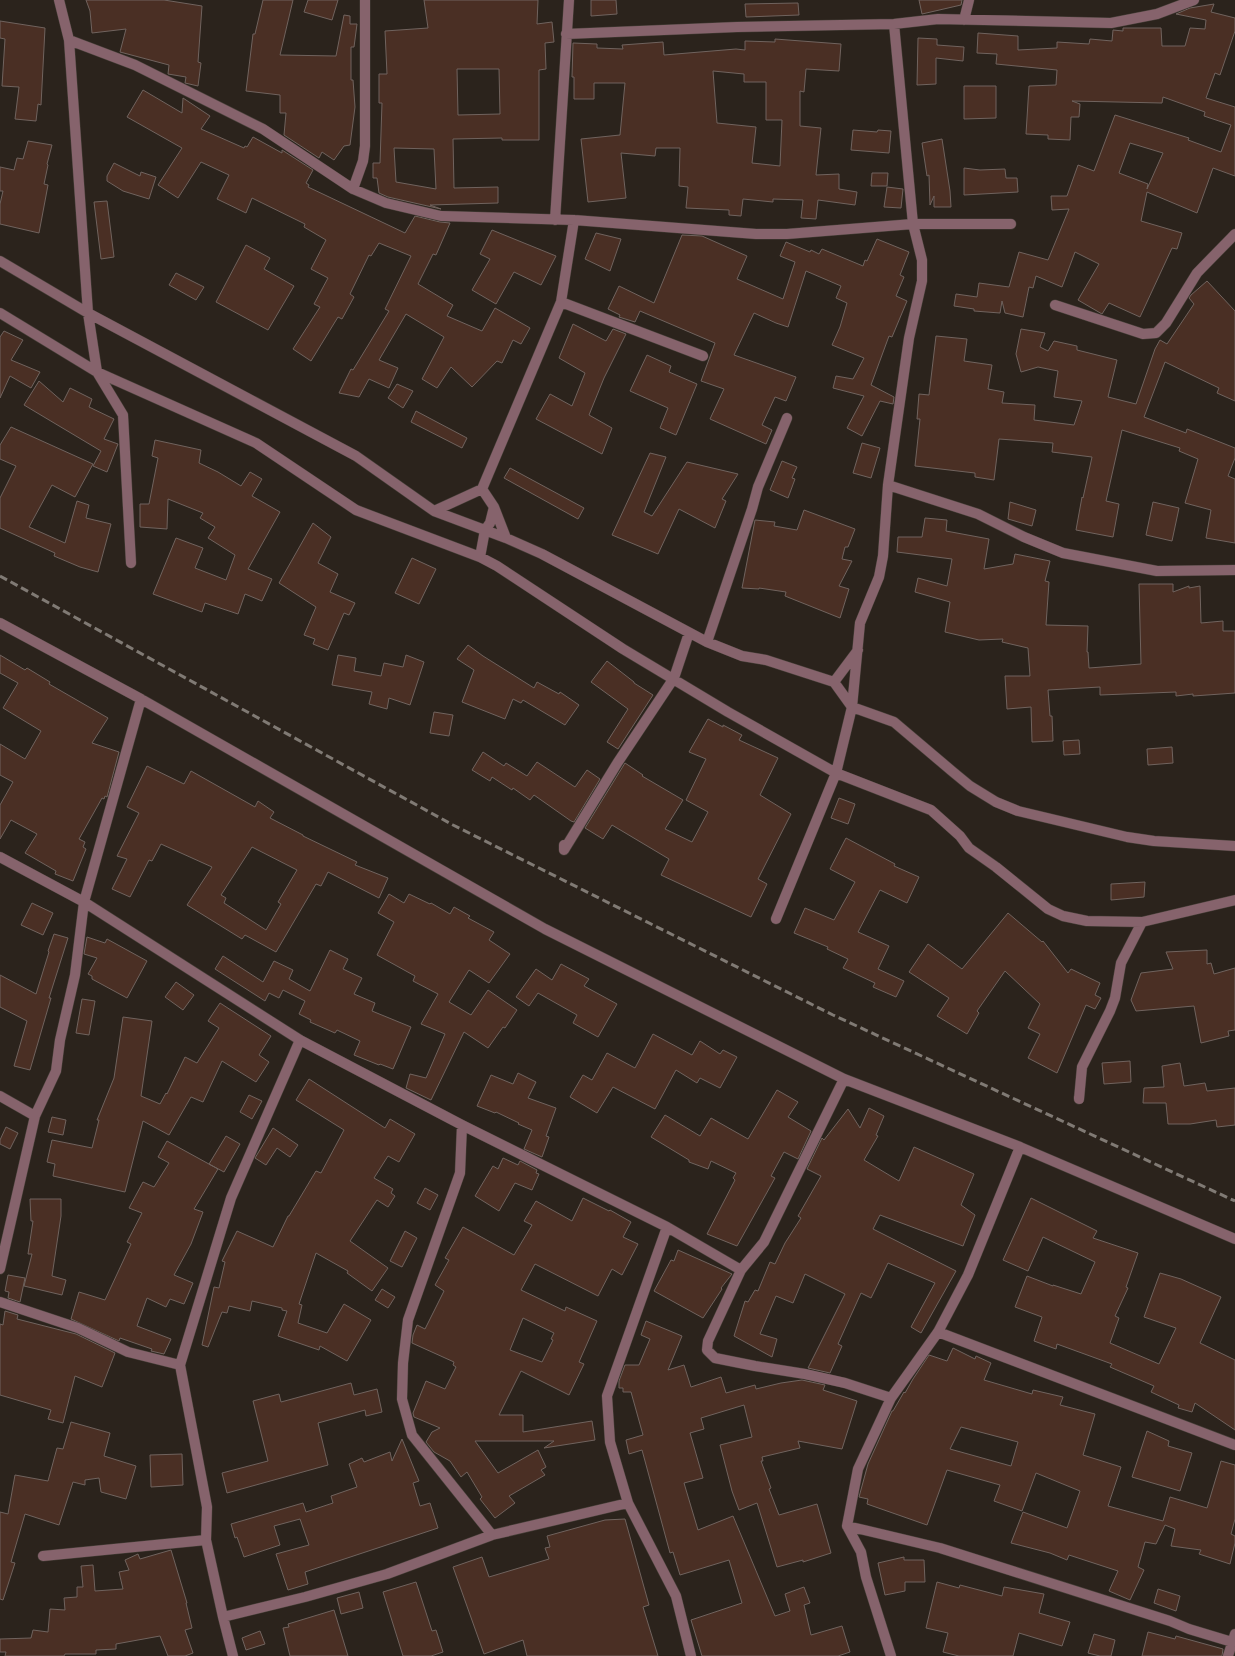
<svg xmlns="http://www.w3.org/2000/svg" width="1235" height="1656" font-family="'Playfair Display',serif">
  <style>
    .building { fill: #4a2f24; stroke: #70635e; fill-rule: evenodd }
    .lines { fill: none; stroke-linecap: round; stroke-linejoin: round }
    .minor-casing { stroke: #463f38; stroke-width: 11 }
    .minor { stroke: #86636c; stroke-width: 10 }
    .rail { stroke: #807a74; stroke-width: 3; stroke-dasharray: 8 4; stroke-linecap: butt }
  </style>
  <rect width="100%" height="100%" fill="#2b231c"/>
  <path class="building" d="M86,0h78l38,6 -4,56 3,1 -3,23 -13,-3 1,-6 -18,-3 1,-9 -49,-13 6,-23 -34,4 -2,-22z
    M263,0h30l-13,55 56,1 8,-41 6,1v8h7l-3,23h-3v33h2l2,27 -5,38 -6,1 -10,14 -12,-8 -3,6 -35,-23 2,-22h-6v-18l-34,-4 7,-57h2z
    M308,0h30l-6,20 -28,-8z
    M424,0h114l-1,24 15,-2 2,20 -9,1 1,26 -7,1v70h-37v-2l-49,1 1,49 44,-1v16l-68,2 11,4 -53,-12 -9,-4 -2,-15h-4v-15h7l2,-60h-3v-29h8l-2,-43 43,-3zM457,69h42l1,45 -42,1zM394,148l40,1 2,40 -40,-7z
    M591,0h25l1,14 -26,2z
    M919,0h43l-1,5 -39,9z
    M798,3l1,12 -53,2 -1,-13z
    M1214,4l-3,8 24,6v13l-15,44 -5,-2 -9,25 29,9v69l-22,-8 -16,45 -50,-21 -6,29 41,12 -5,16 -5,-1 -32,69 -31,-14 -7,11 -24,-14 21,-36 -24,-12 -13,35 -26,-11 -3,12 -4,-1 -6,30 -18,-4 -3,-12 -2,12 -26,-2v-2l-20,-3 2,-12 21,3 2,-14 30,4 10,-35 29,8 21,-51 -17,1 -1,-14h16l11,-31 16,6 21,-56 74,23 -1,2 33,12 10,-27 -27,-9 1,-4 -42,-15 -1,6 -90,-2 8,3 -1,13h-8l-1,23 -22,-1v-4l-22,-1 3,-48 27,-1 1,-15 -61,-6 1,-10 -20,-1 1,-20 40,3v14l39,-2v-6l32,2 1,-5 22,2 1,-11 10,1v-3h38l1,18h23l5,-18 15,1 1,-9 -30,-6 14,-6zM1130,143l33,10 -16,36 1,-5 -29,-11z
    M0,21l45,7 -4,77 -3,-1 -2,17 -21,-2 4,-32 -17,-1 3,-47 -5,-1z
    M918,38l19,1v6l27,2 -1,14 -27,-3v26l-19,1z
    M775,39l66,5 -2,27 -33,-2 -2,23 -4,-1v35l21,2 -5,47 23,-1v15l18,3 -2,13 -37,-5 -2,19 -15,-1 2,-18 -30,-1v3l-30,-3 -2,17 -12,-1v-5l-43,-2 2,-21 -9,-1 1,-38h-24l-1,8 -34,-3 5,45 -38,4 -7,-63 39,-4 5,-52h-31v16h-20v-22h-2l1,-34 24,1v4l26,1 -1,-4 41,-3 1,13 72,-6 9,1v-9l30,1zM713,71l31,3v8h22v38h16l-2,46 -28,-3 4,-36 -39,-4z
    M964,86h32v32l-32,1z
    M143,90l39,23 1,-15 27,18 -9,13 43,19 1,-2 2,1 6,-10 29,16v-3l31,20 -7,13 3,2 -1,2 97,46 10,-17 25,6 10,1 -14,32 -3,-1 -15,30 35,21 -6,11 35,15 13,-23 35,20 -9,16 -8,-4 -11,23 -5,-2 -25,26 -21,-20 -14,21 -15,-9 22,-42 -38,-23 -27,46 19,8 -9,20 -20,-9 -10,18 -20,-4 12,-24 2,1 36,-59 -4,-2 26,-53 -32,-13 -8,13 -2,-1 -19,39 4,3 -12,22 -4,-2 -27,44 -18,-12 27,-42 -6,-3 14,-26 -17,-9 15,-29 -22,-13 1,-3 -53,-26 -6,15 -29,-14 12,-24 -28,-13 -23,36 -20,-13 24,-37 -55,-31z
    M853,130l24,2 1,-2 13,1 -2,22 -38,-3z
    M942,139l8,52 1,16h-17v-11l-4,9 -1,-30 -2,1 -5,-33z
    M28,141l24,4 -5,19 1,1 -4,19 4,1 -9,48 -39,-9v-20l3,-13h-3v-24l14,3 3,-12 6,1z
    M114,163l26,13 1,-4 15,5 -7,22 -26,-8 -16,-10v-5z
    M964,168l16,2 25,-1 1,9h11l1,14 -54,3z
    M872,173h16l-1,13h-16z
    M887,187l16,2 -2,19 -17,-1z
    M107,201l7,56 -13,2 -7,-57z
    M492,230l64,26 -15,29 -27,-13 -18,32 -24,-14 18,-31 -10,-5z
    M596,233l25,6 -11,32 -25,-12z
    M682,235l20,1 45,20 -10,23 46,20 12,-37 -15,-6 6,-14 24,10 1,-2 8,4 3,-5 41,17 2,-6 2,1 10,-22 32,13 -9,23 4,2 -8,19 11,5 -15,36 -3,-1 -18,49 23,12 -1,7 -13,-3 -18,35 -15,-8 17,-32 -31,-8 3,-12 17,3 11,-21 -32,-13 8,-18 7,-24 -11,-5 5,-12 -35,-15 -18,56 -12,-4 -22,-10 -20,42 62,22 -10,24 -11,-4 -13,28 10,5 -6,14 -56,-25 14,-30 -23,-8 14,-38 -75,-32 -5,11 -16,-5 1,-2 -12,-6 11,-23 35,17z
    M246,245l24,13 -6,11 30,17 -26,44 -52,-28z
    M176,273l28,14 -8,13 -27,-15z
    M1207,281l28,30v90l-18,-8 2,-5 -54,-26 -21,55 42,16 1,-4 48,19v10l-7,18 7,3v64l-29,-5 5,-28 -26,-7 13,-44 -19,-8 1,-3 -58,-18 -16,71 13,3 -6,33 -37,-7 6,-33 1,1 9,-41 -40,-5 1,-9 -54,-4 -5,41 -19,-3v-4l-60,-7 5,-47h-3l2,-25 10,1 7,-59 31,3 -3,22 28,4 -4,24 16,3 -2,11 33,2 -1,15 40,5 8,-24 -28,-4 4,-26 -20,-4 -17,5 -5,-18 5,-25 24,4 -5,14 8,4 6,-10 23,5v4l40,10 -9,37 28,7 19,-55 5,-9 7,4 27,-40 -5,-6 2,-3z
    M573,324l33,17 7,-12 13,5 -22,44 -15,37 23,13 -10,26 -66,-35 14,-25 22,12 13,-33 -26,-15z
    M4,331l19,9 -12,20 29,12 -9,16 -21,-12 -10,22v-61z
    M647,355l24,11 -2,6 28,12 -21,51 -16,-7 8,-20 -38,-17z
    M39,381l24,21 7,-14 22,11 -3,8 25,12 -10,20 14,5 -11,28 -14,-6 8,-15 -77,-46z
    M397,384l16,7 -10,17 -15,-10z
    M416,411l51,27 -5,10 -51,-26z
    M11,427l82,37 -18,33 -23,-12 -23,42 36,16 12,-42 12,4 -3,13 25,6 -13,48 -18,-5 -26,-11 1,-3 -55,-25v-30l16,-32 -16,-7v-14z
    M155,440l46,10 -2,13 19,9 23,14 9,-14 12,7 -10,17 28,16 -32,57 24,10 -10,22 -17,-7 -7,20 -33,-11 -3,9 -49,-18 23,-56 27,10 -8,20 31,12 9,-25 -27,-17 7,-11 -15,-9 3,-5 -35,-14 -1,30 -27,-2v-23h9l9,-46 -6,-2z
    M862,443l18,5 -9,30 -18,-5z
    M650,453l16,4 -22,55 8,4 35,-54 51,12 -16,25 4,2 -11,27 -36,-19 -21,45 -46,-19z
    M782,461l15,6 -5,11 3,1 -7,19 -18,-8z
    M510,468l74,40 -6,11 -74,-41z
    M1010,502l26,8 -4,16 -24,-7z
    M1153,502l26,6 -7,33 -26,-6z
    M804,510l51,19 -7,18h-3l-3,12 10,2 -13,25 10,3 -9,29 -55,-22 1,-4 -27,-4v1l-17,-1 13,-68 20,2 -1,4 23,4z
    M925,518l22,2 -1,11 43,8 -5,30 29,-5 2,-10 35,7 -5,20 4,1 -3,43 42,1 -1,26h1l1,16 52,-4 -2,-80h34v8l16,-6v2l11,-2 1,37 22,-2v10h12v62l-42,3v-2l-17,2v-4l-76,3v-8l-52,3 2,26h2l1,25 -21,1 -1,-35 -24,2 -2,-33h25l-2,-28 -26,-6 1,-3 -24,1 -34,-8 5,-30 -35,-10 3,-14 29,8 5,-27 -55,-7 1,-15h24z
    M313,523l18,14 -13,26 20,11 -8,18 25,11 -6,12 -5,-2 -16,37 -15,-6 2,-5 -11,-4 12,-28 -37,-24z
    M412,558l24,11 -17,35 -24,-11z
    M468,645l15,11 51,32 3,-6 22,12 1,-2 19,13 -14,20 -42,-25 -2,3 -8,-4 -8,20 -43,-17 12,-32 -17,-11z
    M0,655l25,15 2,-2 23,14 -1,2 59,34 -16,25 27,9 -12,45 -2,-1 -1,3 -2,-1 -23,41 6,3 -2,5 3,2 -13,32 -18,-7 1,-3 -31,-18 12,-19 -26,-14 -11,19v-34l13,-23 -13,-7v-31l25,15 16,-28 -38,-23 15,-25 -18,-10z
    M338,655l18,3 -2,13 27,5 3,-13 19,4 3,-12 18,7 -14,43 -21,-7 -2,11 -18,-5 3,-12 -40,-7z
    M607,661l27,21v1l19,12 -35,54 -11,-7 21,-33 -37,-27z
    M434,712l19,3 -4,21 -19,-3z
    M708,719l15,8v-2l19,10 -3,5 39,18 -18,37 31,19 -33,65 9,5 -16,33 -90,-42 8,-16 -57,-34 -9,14 -18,-11 40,-65 18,12 -1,1 41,24 -18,29 27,13 16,-30 -22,-12 20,-41 -17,-7z
    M1079,740l1,14 -16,1 -1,-14z
    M1172,747l1,16 -25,2 -1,-16z
    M483,752l21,14 2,-3 21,13 10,-14 38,25 12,-17 13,9 -26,43 -3,-1 -37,-26 -4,5 -17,-12 -1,2 -20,-13 -2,4 -18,-11z
    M147,766l37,18 7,-13 64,36 3,-6 16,11 -4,6 33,17v1l54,26 -2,3 33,13 -9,20 -51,-26 -7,14 -5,-2 -40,68 -31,-17 -3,4 -55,-34 25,-38 -51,-23 -9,17 -3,-1 -19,37 -18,-8 15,-30 -10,-3 22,-43 -12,-6zM252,847l45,23 -19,32 3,2 -15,26 -42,-27 2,-5 -5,-3z
    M839,798l16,6 -7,20 -17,-6z
    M846,838l49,26 -1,2 25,11 -12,26 -27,-13 -22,42 31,14 -11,23 26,12 -8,16 -23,-10 2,-4 -32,-15 5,-9 -21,-10 1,-2 -34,-14 11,-25 29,12 21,-38 -25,-13z
    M1145,882l-1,15 -33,3v-16z
    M389,894l15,9 5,-9 21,10 1,-1 19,11 4,-7 16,9 -2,2 26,14 -5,8 21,14 -21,29 -20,-13 -20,32 22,13 17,-25 29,20 -12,18 -2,-1 -15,21 -24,-16 -33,68 -25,-12 4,-14 16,4 19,-44 -24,-10 17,-30 -25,-13 2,-5 -38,-21 17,-33 -16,-9z
    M32,903l21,10 -10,22 -22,-10z
    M1008,913l34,29 1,-1 25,32 3,-4 29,14 -5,12 6,3 -6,11 -9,-4 -29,68 -29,-15 12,-24 -12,-6 12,-24 -35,-33 -28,40 2,2 -12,21 -30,-18 12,-18 -40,-26 19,-28 34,25z
    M54,934l14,4 -19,60h2l-21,72 -16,-4 13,-45 -27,-14v-32l36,19 13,-42 -1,-1z
    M87,937l18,6 2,-4 40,22 -20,37 -35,-19v-3l-4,-2 9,-16 -13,-4z
    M330,950l18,9 -5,10 19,9 -8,16 21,9 -3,8 39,16 -18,42 -13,-5 -1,1 -25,-10 6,-14 -23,-11 -2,3 -25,-11 1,-2 -12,-6 6,-13 -22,-11 -4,8 -10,-5 -4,8 -50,-32 8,-13 40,26 11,-21 19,9 -4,9 21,12z
    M1207,950v14l4,-1 3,11 21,-6v62l-7,1 1,5 -28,7 -7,-37 -58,5 -5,-11 10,-27 32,-4 -7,-17z
    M561,964l28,15 -5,7 33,18 -19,33 -25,-14 4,-8 -39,-22 -9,13 -13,-9 20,-28 16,11z
    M176,982l18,13 -11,15 -18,-13z
    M82,999l13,2 -6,34 -13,-2z
    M220,1003l51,33 -12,19 10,7 -13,20 -34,-21 -19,41 -12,-5 -22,38 -26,-14 -18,71 -72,-16 2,-12 -8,-2 5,-22 40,8 7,-28h-2l17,-42 9,-61 29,4 -11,75 19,8 6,-11 1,1 18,-37 12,6 22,-35 -11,-7z
    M653,1034l39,21 8,-14 20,13 3,-4 14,7 -17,31 -20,-10 -3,5 -21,-13 -21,39 -42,-22 -16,26 -27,-16 13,-22 9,5 15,-27 28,15z
    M1130,1061l1,21 -27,2 -2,-21z
    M1180,1063l4,23 21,-3 2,8 28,-3v37l-18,2 -1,-7 -26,4h-22l-2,-21h-23l1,-15 20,-1 -2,-21z
    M518,1073l18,9 -8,16 28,10 -10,28 3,1 -7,20 -18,-8 8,-19 -14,-6 1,-1 -23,-11 -1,1 -18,-7 14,-31 22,9z
    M309,1079l76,49 5,-9 25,15 -16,28 -11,-6 -14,22 19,11 -2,4 4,3 -7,11 -11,-7 -27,41 38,27 -16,23 -25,-18 1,-2 -32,-18 -17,51 3,1 -4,18 29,10 17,-29 27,16 -24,41 -27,-15 -1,4 -41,-14 9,-25 -5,-1v-2l-30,-7 -2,10 -21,-5 -2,7 -5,-1 -14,35 -6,-2 12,-58 5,1 6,-26 -3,-1 15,-30 36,16 15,-31h1l27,-45 5,2 23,-43 -48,-30z
    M777,1090l21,12 -10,15 23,14 -13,28 -14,-7 -13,24 4,2 -38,68 -30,-12 28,-54 -2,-2 3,-5 -25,-12 -3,8 -19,-7v-2l-38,-23 14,-22 35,21 11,-18 37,21z
    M249,1095l13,6 -10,18 -12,-7z
    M869,1108l15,8 -8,19 2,1 -14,24 35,21 15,-34 60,27 -13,31 14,10 -12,31 -83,-31 -7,14 83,42 -35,62 -10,-6 24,-44 -47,-20 -17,35 -10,-5 -23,51 4,2 -12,27 -22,-5 37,-74 -40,-20 -12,29 -17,-7 -16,38 17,5 -5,18 -38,-21 11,-35 3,1 7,-12 3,1 12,-29 5,2 10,-21 16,-25 -3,-2 23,-40 -14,-7 15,-31 2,2 24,-31 12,19z
    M52,1117l14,3 -3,15 -15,-3z
    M6,1127l12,6 -8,16 -10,-5v-4z
    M273,1128l25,17 -8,12 -13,-9 -11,17 -11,-7z
    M226,1136l14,8 -16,28 -15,-8z
    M167,1141l51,28 -24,40 9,3 -12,32 -17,31 19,8 -9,21 -14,-5 -4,8 -19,-9 -10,28 34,13 -7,15 -13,-3 1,-2 -32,-11 -1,3 -48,-22 8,-27 26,8 26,-56 -4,-2 15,-29 -13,-5 14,-26 11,5 15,-24 -11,-6z
    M503,1158l15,7 2,-4 17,9 -1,3 3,1 -7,16 -17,-7 -16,28 -24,-15 18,-30 5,3z
    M425,1188l13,7 -8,15 -13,-7z
    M583,1198l26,13 1,-1 21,12 -8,15 15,7 -16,31 -10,-6 -14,27 -63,-32 -14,26 44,21 1,-4 31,14 -18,41 5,2 -15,31 -48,-24 -22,44h24v17l69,-11 3,19 -51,8 10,-7h-79l23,32 40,-23 8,17 -5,3 4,5 -36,21 6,7 -20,15 -15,-19 2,-2 -15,-25 -6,5 -11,-16 -16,-9 -8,-10 6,-10 8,-4 -26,-11 -1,-4 13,-32 19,8 11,-22 -3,-2 1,-3 -42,-19 1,-8 4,-10 8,4 19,-38 -9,-6 14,-25 -4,-2 18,-31 51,28 18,-30 -8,-4 12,-20 36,20zM523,1318l31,15 -3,6 2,1 -11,22 -32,-12z
    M1031,1198l66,33 -4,7 45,15 -12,34 2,1 -13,28 4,2 -9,25 49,21 17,-36 -32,-11 16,-44 21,6 40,18 -21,46 35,17v70l-40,-27 -3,9 -14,-4 1,-3 -28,-13 3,-6 -44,-19 2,-3 -55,-20 -1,5 -22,-8 8,-24 -27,-10 12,-31 26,10v-1l28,9 14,-32 -52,-25 -15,34 -25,-11z
    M30,1199h31v17l-9,60 14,4 -4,15 -38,-9 8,-32h-4l5,-33h-2z
    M405,1231l12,7 -15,29 -12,-6z
    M678,1250l54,24 -11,14 1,1 -19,29 -49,-27 17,-31 3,1z
    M8,1275l17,3 -5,24 -12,-4 1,-6 -4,-1z
    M382,1289l13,8 -7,11 -13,-8z
    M5,1311l13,4 -1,4 59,15 39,19 -13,34 -27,-11 -12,47 -15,-4 3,-9 -51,-15v-71l3,1z
    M646,1321l36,15 -14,34 16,-5 7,22 30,-10 5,16 29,-8 1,4 25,-6 21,-3 23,5 -2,5 34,11 -15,48 -44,-8 2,7 -38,9 1,4h-2l10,27 -2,1 10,26 38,-11 14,49 -28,9v-2l-26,7 -20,-64 -18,7 -7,-19 -12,-46 32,-8 -8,-32 -43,13 3,11 -14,4 13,45 -19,5 14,47 35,-14 42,100 15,-5 -5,-17 19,-7 6,16 -6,2 7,30 31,-9 8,26 -12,4h-136l-11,-36 51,-17 -13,-43 -49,15 -7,-23 -3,1 -28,-103 -13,4 -3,-14 17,-5 -12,-43h-8v-4h-4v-7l6,-16h14l11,-26 -9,-4z
    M953,1348l22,11 1,-3 15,7 -7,17 48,14 1,-4 30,7 -3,8 35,9 -12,41 38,12 -13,39 55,15 7,-24 37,11 14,-47 14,4v54l-4,15 4,2v7l-5,21 -31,-10 2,-4 -30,-4 4,-17 -10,-4 -9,19 -11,-2 -7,25 6,3 -14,30 -21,-9 9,-20 -49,-16 -2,5 -17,-7 -39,-10 12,-31 44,16 13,-37 -44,-18 -14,38 -28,-10 6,-16 -53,-15 -20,55 -60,-21 1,-5 -9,-2 9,-33 24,-53h1l11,-19 1,1 8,-14 16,-24 18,6zM961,1427l57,15 -7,24 -61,-17z
    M351,1383l3,12 23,-6 5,23 -16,4 -1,-6 -47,13 10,42 -101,28 -5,-20 46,-12 -15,-60 26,-7 2,8z
    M71,1422l39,11 -6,23 32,10 -10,33 -25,-7 -2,-14 -14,2v5l-12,-3 -14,43 -34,-11 -14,48 4,1 -12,37 -3,-1v-87l8,2 7,-39 33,6 9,-33 6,1z
    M1147,1431l22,10 -1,5 24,7 -12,38 -48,-14z
    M402,1439l17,42 -6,2 7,23 10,-3 8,25 -133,44 3,12 -20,6 -12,-36 33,-9 -9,-26 -26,7 6,19 -36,12 -7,-20 -2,1 -4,-14 72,-21 3,9 27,-9 -2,-7 26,-9 -8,-23 13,-6 2,4 26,-10 2,9z
    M182,1454l1,31 -32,2 -1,-32z
    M625,1519l24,86 -6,2 15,49h-131l-4,-16 -39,14 -31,-87 29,-10 7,20 60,-18 -4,-11 5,-1 -3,-11 58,-16z
    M171,1550l16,53h-1l6,25 -7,2 8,23 -8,3h-17l-8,-20 -44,8v5l-20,1v4h-31l-1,2h-59l1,-4h-6v-13l31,-1 2,-8 15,2 2,-23 15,1 -1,-12 13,-1v-10h6l-2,-21 12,-1 2,26 28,-2 -4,-17 10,-2 -4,-10 13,-6 2,5z
    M904,1557v3h20l1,22h-20v9l-20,4 -7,-32z
    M416,1582l16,49 4,-1 7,22 -12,4h-28l-20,-64z
    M937,1582l22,6 1,-3 42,11 2,-9 40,7 -5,19 31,9 -8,24 -43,-13 -6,23h-54l-16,-4 5,-19 -22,-5z
    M1158,1589l22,7 -4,15 -22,-8z
    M359,1592l4,16 -22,6 -4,-16z
    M334,1610l14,46h-58l-7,-28 6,-1 -1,-3z
    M260,1631l5,13 -19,6 -4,-12z
    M1148,1632l27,7 1,-3 47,13 -1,7h-80z
    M1094,1634l21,6 -4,16h-11l-12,-3z"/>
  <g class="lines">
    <g class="minor-casing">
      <path id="minor" d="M59,0l10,40 19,273 9,59 26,43 8,148
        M964,20l5,-20
        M566,34l171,-7 157,-3 44,-5 173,4 46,-9 37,-14
        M69,40l66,25 128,64 90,60 33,14 55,13 133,4 182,14h31l126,-10h98
        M353,189l10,-28 2,-15v-146
        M555,220l14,-220
        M0,261l88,52 268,143 78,55 72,27 36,16 165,88 35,14 24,4 68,22 18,25 42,15 59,50 17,14 26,16 22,9 109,26 27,4 81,5
        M561,302l142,54
        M1055,305l88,29 13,-1 10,-10 31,-50 38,-39
        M0,313l97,59 159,71 100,67 124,47 17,9 126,83 105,63 108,61 95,37 29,26 9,12 27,19 52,42 15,7 24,5 55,1 93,-22
        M888,485l90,29 46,23 39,16 94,18 78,-1
        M482,489l12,18 12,31
        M434,511l48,-22 79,-187 13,-82
        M480,557l5,-27 5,-7 4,-16
        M0,623l141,76 404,230 299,150 176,68 215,92
        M707,642l45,-133 6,-22 29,-69
        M834,682l24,-32
        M564,845v5l54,-88 56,-84 15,-45
        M0,857l84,45 216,138 162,85 205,102 74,43
        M776,919l60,-146 16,-66 8,-84 19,-46 4,-21 5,-71 21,-147 13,-57v-21l-9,-36 -19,-200
        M844,1079l-80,163 -23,28 -33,71 -1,9 8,8 40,8 50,8 40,9 46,15
        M0,1096l35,20
        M1079,1097v2l3,-32 28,-56 5,-13 6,-35 21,-41
        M462,1125l-2,48 -52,147 -5,43 -1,36 10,36 80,100
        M667,1227l-60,169 3,46 18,61 48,93 15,60
        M0,1269l35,-153 21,-45 4,-31 15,-65 9,-73 57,-203
        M0,1302l78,26 50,24 52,13
        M938,1332l297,113
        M847,1526l93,22 230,73 19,8 43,13
        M43,1556l163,-16
        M223,1617l82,-20 82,-23 105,-39 136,-32
        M233,1656l-10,-39 -17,-77 1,-33 -27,-142 51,-167 69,-158
        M891,1656l-25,-79 -5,-25 -14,-26 11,-57 33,-71 47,-66 30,-57 52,-128
        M1228,1656l7,-22"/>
    </g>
    <use href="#minor" class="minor"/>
    <path class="rail" d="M0,576l453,249 380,190 402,186"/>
  </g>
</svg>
